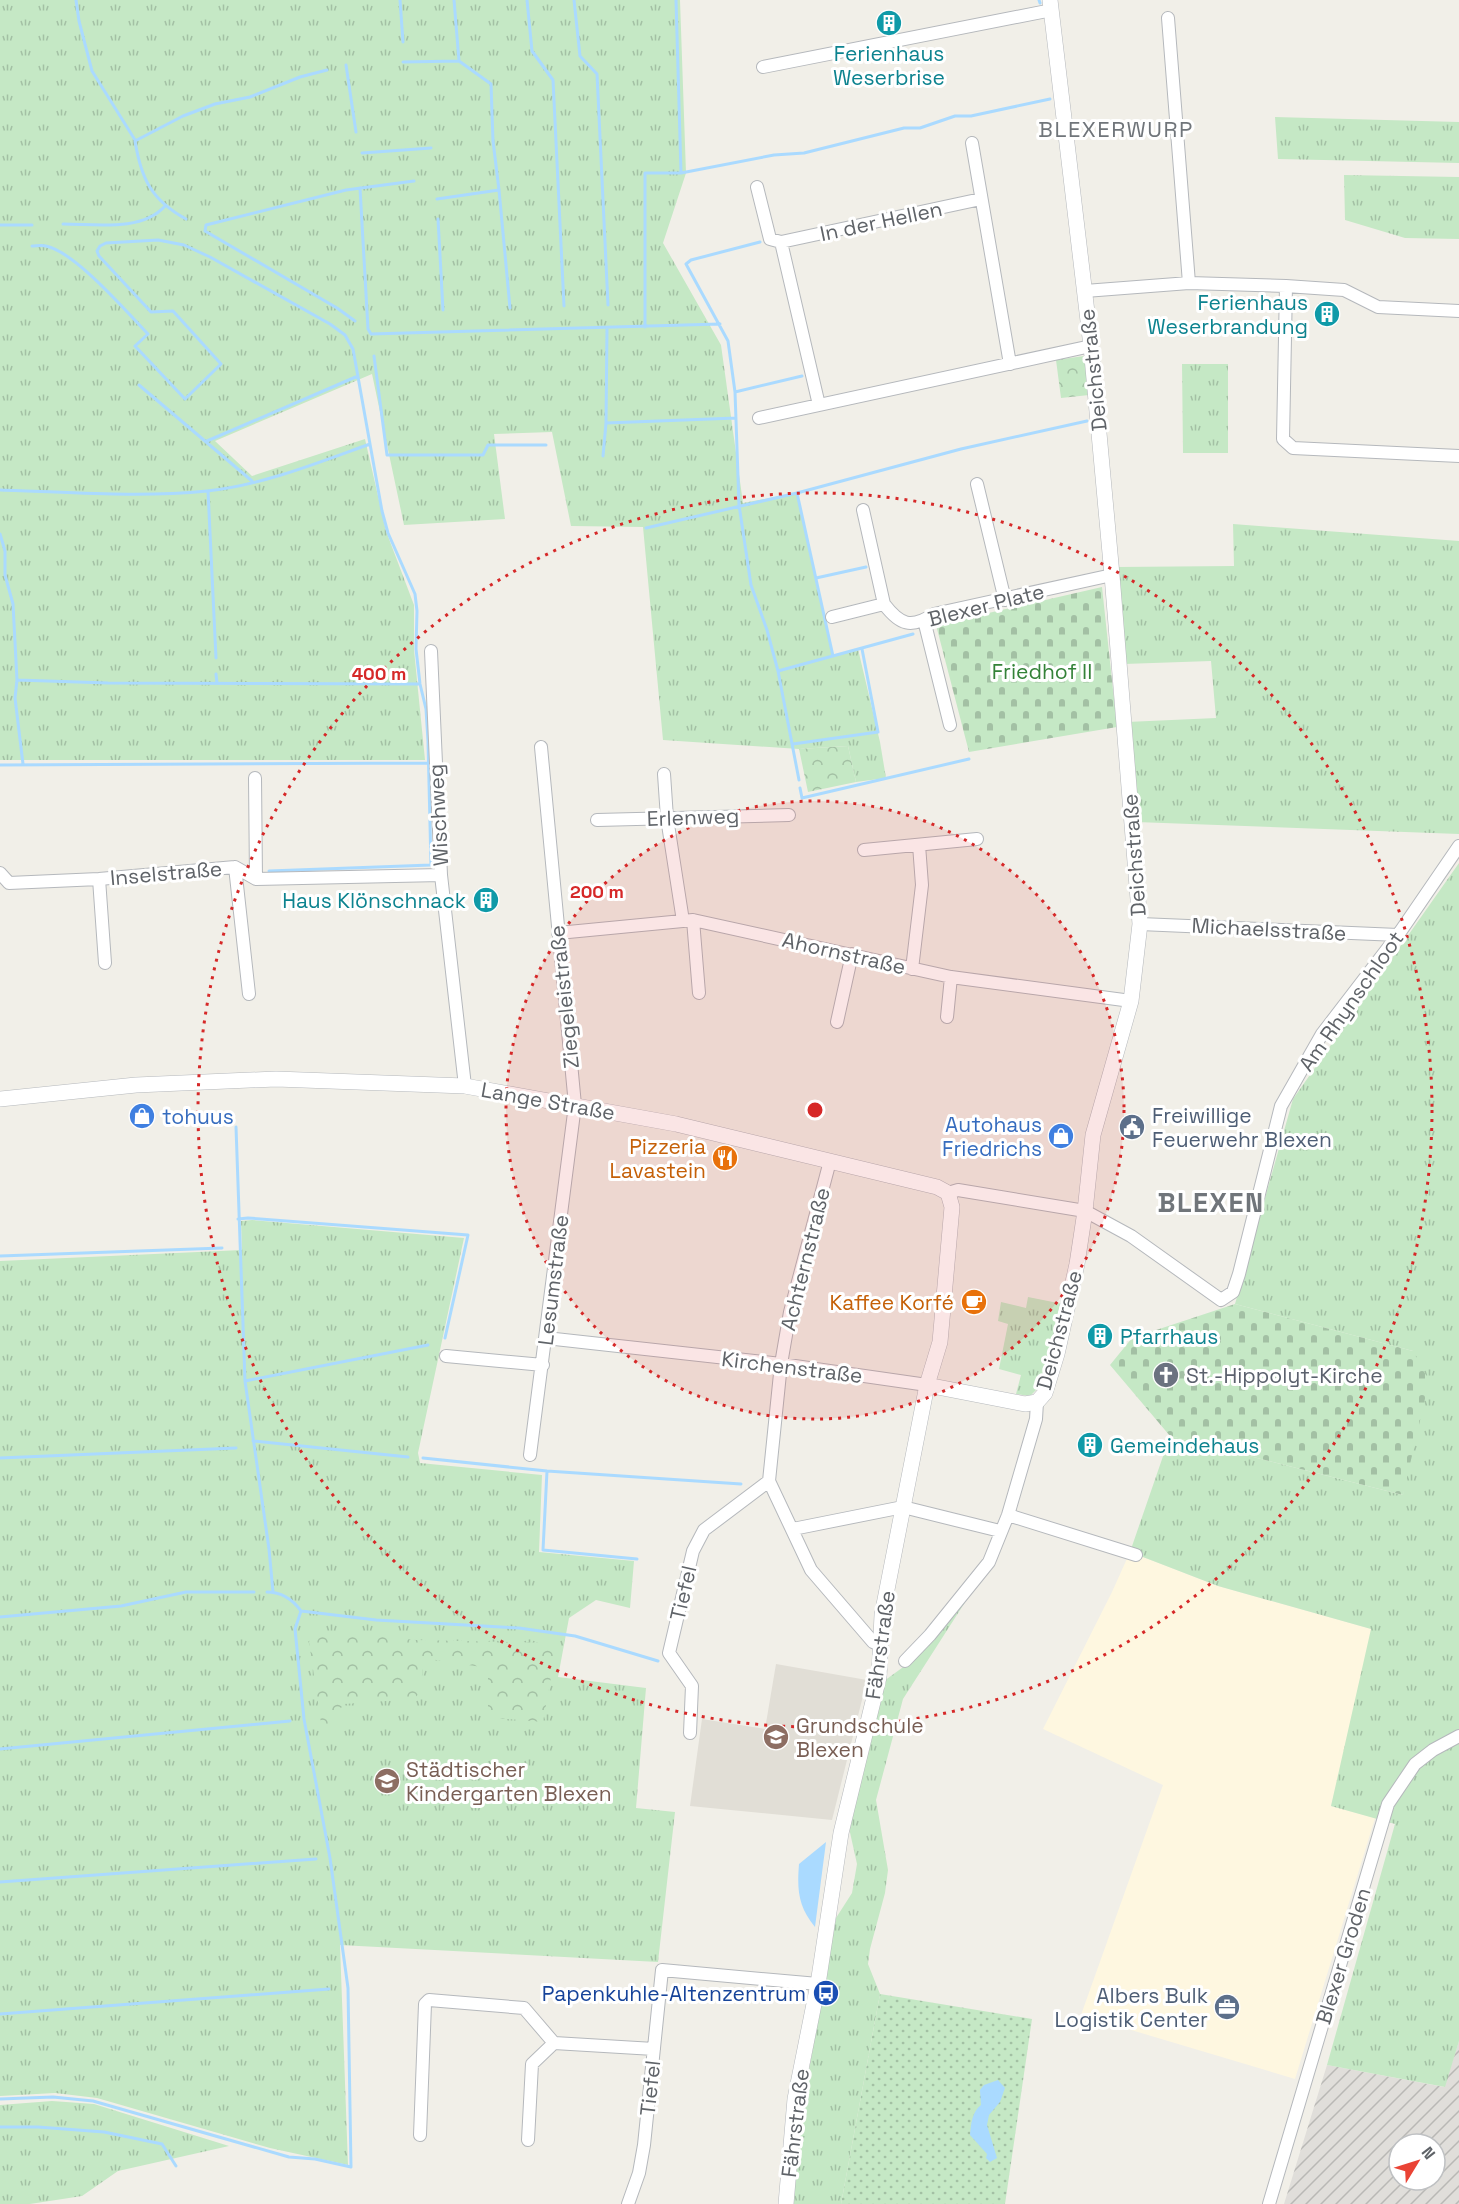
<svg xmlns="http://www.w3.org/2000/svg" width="1459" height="2204" font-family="'Space Grotesk',sans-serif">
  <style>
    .commercial { fill: #fef7e0 }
    .industrial { fill: url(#industrial-furrows); fill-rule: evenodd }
    .education { fill: #e1ded6 }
    .grass { fill: url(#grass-tufts) }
    .forest { fill: url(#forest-crowns) }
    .cemetery { fill: url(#cemetery-stones) }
    .garden { fill: url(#garden-dots) }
    .water { fill: #aadaff }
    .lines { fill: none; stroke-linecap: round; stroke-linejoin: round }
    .stream { stroke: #aadaff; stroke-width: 3 }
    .minor-casing { stroke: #b5b8bc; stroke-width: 14 }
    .tertiary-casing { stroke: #b5b8bc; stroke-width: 16 }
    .minor { stroke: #fff; stroke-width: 12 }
    .tertiary { stroke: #fff; stroke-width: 15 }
    .ring { fill: none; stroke: #d62828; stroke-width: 3; stroke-dasharray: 3 6 }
    .labels { text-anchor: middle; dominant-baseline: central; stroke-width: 6; stroke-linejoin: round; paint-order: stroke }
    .culture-label { font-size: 21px; fill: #0d838f; stroke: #fff; text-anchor: end }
    .street-label { font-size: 21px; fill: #5f6368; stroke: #fff }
    .park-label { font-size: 21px; fill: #348238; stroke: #fff }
    .service-label { font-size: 21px; fill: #4e5e75; stroke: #fff; text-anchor: start }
    .shop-label { font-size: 21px; fill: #366cbe; stroke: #fff; text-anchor: start }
    .food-label { font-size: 21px; fill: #c56008; stroke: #fff; text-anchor: end }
    .worship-label { font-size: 21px; fill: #5b616d; stroke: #fff; text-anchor: start }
    .education-label { font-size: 21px; fill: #785e54; stroke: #fff; text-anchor: start }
    .transit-label { font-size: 21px; fill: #164399; stroke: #fff; text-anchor: end }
    .neighbourhood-label { font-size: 22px; letter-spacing: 1.5px; fill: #70757a; stroke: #fff }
    .district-label { font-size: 27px; font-weight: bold; letter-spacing: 1.5px; fill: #70757a; stroke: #fff }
    .centre { fill: #d62828; stroke: #fff; stroke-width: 3 }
    .ring-label { font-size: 18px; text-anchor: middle; font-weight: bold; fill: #d62828; stroke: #fff; stroke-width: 6; stroke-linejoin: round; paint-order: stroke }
  </style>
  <defs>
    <pattern id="industrial-furrows" width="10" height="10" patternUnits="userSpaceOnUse" patternTransform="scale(1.5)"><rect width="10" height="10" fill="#e0deda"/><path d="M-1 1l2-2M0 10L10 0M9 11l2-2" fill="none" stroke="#b9b8b5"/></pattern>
    <pattern id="grass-tufts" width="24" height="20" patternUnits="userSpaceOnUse" patternTransform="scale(1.5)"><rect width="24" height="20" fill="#c5e8c5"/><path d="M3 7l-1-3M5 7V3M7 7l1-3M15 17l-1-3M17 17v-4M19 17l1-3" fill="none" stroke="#a3c0a4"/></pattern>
    <pattern id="forest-crowns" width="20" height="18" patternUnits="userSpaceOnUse" patternTransform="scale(1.5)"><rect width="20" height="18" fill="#c5e8c5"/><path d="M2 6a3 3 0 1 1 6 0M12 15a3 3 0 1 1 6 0" fill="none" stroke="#a3c0a4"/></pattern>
    <pattern id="cemetery-stones" width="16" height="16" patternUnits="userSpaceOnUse" patternTransform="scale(1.5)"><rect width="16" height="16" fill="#c5e8c5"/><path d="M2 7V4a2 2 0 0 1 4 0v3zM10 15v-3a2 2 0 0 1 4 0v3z" fill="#a3c0a4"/></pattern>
    <pattern id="garden-dots" width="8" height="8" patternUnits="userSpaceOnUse" patternTransform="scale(1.5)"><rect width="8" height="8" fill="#c5e8c5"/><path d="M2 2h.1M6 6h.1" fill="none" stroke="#a3c0a4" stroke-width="1.8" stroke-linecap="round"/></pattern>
  </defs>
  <rect width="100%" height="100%" fill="#f1efe8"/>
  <path class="commercial" d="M1130,1552l88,34 157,44 -44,176 44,12 -80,261 -214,-64 82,-230 -120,-56 69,-137z"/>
  <path class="industrial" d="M1459,2041v163h-175l43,-139 117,22zM1399,2144h36v36h-36z"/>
  <path class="education" d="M776,1664l91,16 -35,140 -142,-14 12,-87 63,10z"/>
  <path class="grass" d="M0,0h680l6,173 -23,70 58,102 22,158 54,-10 36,162 25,-6 22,93 6,36 -30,4 -8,-36 -49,3 -136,-9 -20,-213 -72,-1 -19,-94 -58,2 11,85 -101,6 -32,-151 -157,67 37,35 113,-37 21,92 28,74v45l11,110h-425z
    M1275,117l184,5v41l-181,-4z
    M1344,175l115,2v62l-54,-1 -60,-18z
    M1182,364h46v89h-45z
    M1233,524l226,17v293l-323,-12 -9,-100 89,-4 -5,-57 -87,3 -8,-97 118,-1z
    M1459,863v1178l-14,46 -118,-22 68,-241 -64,-18 40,-177 -153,-43 -88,-34 40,-116 233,59 10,-144 -178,-47 58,-205z
    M252,1220l212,18 -46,215 2,10 122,12 -3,77 95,9 -4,47 -34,-8 -27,18 -11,59 88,11 -10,120 39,4 -17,150 -318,-17 8,220 -78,-17 -173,-50 -42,-5 -55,3v-835l242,-11 -1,-29z
    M1028,1297l35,7 -24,83 -9,9 -14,-2 5,-19 -22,-6 9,-45 -10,-3 3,-19 25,6z
    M978,1582l-75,117 -27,101 12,70 -3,23 -15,56 -2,15 12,30 -39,210h-49l6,-72 38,-214 16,-25 5,-29 -8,-36 35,-147 22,-16z
    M52,2101l42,3 135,42 -111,25 -36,25 -52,8h-30v-99z"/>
  <path class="forest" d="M1084,356l5,39 -28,3 -5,-38z
    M848,746l8,36 -48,10 -9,-43z
    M319,1630l97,10 141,3 -14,79 -48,-4 -7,-4v-46l-65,-10 -2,33 -7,8 -70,5 -6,8 2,10 -8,10 -5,1 -6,-10 -12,-81 4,-9z"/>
  <path class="cemetery" d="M1102,587l15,140 -148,25 -33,-127z
    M1235,1304l178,47 16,30 -26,114 -233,-59 -60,-71 22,-27z"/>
  <path class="garden" d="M880,1994l152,25 -27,185h-164z"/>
  <path class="water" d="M826,1842l-11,85c-17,-21 -18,-37 -16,-63z
    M998,2080l7,8 -5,14 -11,13 -2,10 10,33 -7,4 -4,-4 1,-4 -17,-19c1,-12 2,-23 11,-30l-1,-15 4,-5z"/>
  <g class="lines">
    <path class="stream" d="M76,0l3,21 13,50 43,69
      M400,0l3,42
      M527,0l5,51 21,29 11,226
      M574,0l6,56 17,18 11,231
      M676,0l5,173
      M1039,0l1,3
      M403,62l56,-1
      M346,65l10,67
      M362,153l69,-5
      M360,188l8,141
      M499,190l11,118
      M437,199l62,-9 -6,-49 -2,-57 -32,-23 -5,-61
      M186,219c-35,-19 -45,-41 -51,-78l48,-25 32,-12 35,-7 50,-20 27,-7
      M438,219l5,91
      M63,224c32,0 79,8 102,-18
      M0,225h32
      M760,242l-69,18 -5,4 42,77 7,51 4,113 12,80 16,45 11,41 21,109
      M32,246c4,0 10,-1 14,0 29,6 80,65 102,88l-13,12 50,53 36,-35 -48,-53 -22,1 -52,-56 -2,-5 3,-5 6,-3 52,-3 26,5 26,12 120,67 15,11 8,14 29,162 6,22 27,61 2,17 -1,38 4,35 6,25 2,32 3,124 -162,6
      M355,321l-18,-13 -132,-77 1,-6 140,-35 68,-9
      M645,327v-154h36l93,-18 30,-2 100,-25h16l35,-12h16l79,-17
      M368,329l3,5 349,-10
      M374,356l13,99h96l5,-10h58
      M139,385l113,96
      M735,392l67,-16
      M606,423l130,-5
      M207,441l151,-65
      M603,456l3,-33 1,-94
      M0,490c69,2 138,8 207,1 56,-6 110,-28 163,-47
      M208,491l8,167
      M797,493l36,163
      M646,528l151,-35 164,-44 126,-28
      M0,534l5,17v24l8,29 4,76 -2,18 8,66
      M816,578l50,-11
      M778,671l135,-37
      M216,674l1,9
      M17,680l91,3 312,1
      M793,744l85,-12 -16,-83
      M0,765l428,-2
      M800,788l2,10 167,-39
      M236,1127l9,254 24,168 4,43
      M238,1219l10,-1 220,17 -23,103
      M0,1256l222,-8
      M245,1381l183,-36
      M253,1441l155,16
      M0,1458l236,-10
      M423,1458l124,13 194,13
      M547,1471l-4,79 94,9
      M267,1592c14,0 26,8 34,19l75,9 143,8 56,8 83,25
      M0,1617l121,-11 65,-14h68
      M0,1749l290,-28
      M0,1882l316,-23
      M0,2014l329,-25
      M0,2099l53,-2 40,4 196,56 26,2 36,8 -3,-179 -18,-130 -26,-139 -9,-90 6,-18
      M0,2127h38l66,5 58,12 14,22"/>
    <g class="minor-casing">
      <path id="minor" d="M1168,18l21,265
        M763,67l289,-57
        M972,143l38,221
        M757,187l13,52 11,3 38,163
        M781,242l200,-43
        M1286,286l-3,153 10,9 166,8
        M1085,291l104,-8 97,3 58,4 34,17 81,4
        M759,418l332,-72
        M977,484l28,116
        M863,510l21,94
        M832,617l52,-13c16,21 27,25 50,10l178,-39
        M924,620l26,105
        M431,651l10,224 24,211
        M664,774l3,44 16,103
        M255,778l1,101
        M597,820l192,-5
        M864,850l113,-11
        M235,867l14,127
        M0,873l9,10 90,-4 136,-12 21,12 185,-4
        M99,879l6,84
        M693,920l6,73
        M1140,924l258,11
        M558,933l135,-13 258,57 180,24
        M912,969l10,-84 -3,-40
        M947,1017l4,-40
        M837,1022l15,-68
        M830,1161l-40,151 -9,52 -12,117 42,89 62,72 7,3
        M948,1193l10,-3 127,21 46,25 90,64 12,-8 6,-18 42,-168 41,-72 76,-99 61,-89
        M546,1338l235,26 146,21
        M446,1356l97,9
        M530,1455l45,-350 -34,-358
        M1008,1515l128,40
        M793,1529l110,-22 97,24
        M905,1661l25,-26 59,-73 19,-47 28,-96 1,-17
        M690,1733l2,-47 -23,-33 24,-102 11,-21 65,-49
        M420,2135l5,-131 4,-4 95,8 30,35 100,6
        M528,2140l4,-76 22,-21
        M628,2204l11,-31 5,-28 18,-175 156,14
        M1269,2204l119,-400 27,-40 18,-14 26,-14"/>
    </g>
    <g class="tertiary-casing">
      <path id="tertiary" d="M0,1099l136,-14 140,-6 189,7 211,38 261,63 11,6 4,14 -12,135 -13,43 -45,230 -3,62 -38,156 -23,151 -23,115 -9,105
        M927,1385l98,19 12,-2 8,-9 12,-39 20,-90 8,-53 8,-76 38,-134 9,-77 -28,-349 -21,-229 -41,-346"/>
    </g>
    <use href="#minor" class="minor"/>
    <use href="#tertiary" class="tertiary"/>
  </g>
  <circle cx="815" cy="1110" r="309" fill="#d62828" fill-opacity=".12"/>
  <g class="ring">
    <circle cx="815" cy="1110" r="309"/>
    <circle cx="815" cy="1110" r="617"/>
  </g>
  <defs>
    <g id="building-disc" transform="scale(1.35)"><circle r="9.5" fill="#0f9aa8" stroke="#fff"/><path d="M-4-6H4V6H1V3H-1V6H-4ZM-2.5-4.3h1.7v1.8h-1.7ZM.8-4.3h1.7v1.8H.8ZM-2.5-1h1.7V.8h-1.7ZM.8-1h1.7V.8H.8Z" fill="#fff"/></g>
    <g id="shop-disc" transform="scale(1.35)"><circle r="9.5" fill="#3f7fe0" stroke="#fff"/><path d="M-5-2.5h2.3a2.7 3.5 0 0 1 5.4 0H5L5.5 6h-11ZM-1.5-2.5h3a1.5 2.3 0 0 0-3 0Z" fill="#fff"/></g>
    <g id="civic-disc" transform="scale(1.35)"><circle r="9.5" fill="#5c6f8a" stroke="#fff"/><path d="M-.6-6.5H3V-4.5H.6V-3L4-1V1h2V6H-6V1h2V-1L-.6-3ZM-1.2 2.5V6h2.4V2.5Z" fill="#fff"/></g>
    <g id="restaurant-disc" transform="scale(1.35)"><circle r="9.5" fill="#e8710a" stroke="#fff"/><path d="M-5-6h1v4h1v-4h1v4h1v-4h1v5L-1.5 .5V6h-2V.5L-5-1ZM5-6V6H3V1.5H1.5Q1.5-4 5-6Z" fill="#fff"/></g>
    <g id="cafe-disc" transform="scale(1.35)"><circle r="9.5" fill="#e8710a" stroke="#fff"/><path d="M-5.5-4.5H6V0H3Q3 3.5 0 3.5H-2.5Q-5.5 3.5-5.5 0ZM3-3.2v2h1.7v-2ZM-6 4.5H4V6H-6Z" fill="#fff"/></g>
    <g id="church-disc" transform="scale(1.35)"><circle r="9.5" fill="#6b7280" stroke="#fff"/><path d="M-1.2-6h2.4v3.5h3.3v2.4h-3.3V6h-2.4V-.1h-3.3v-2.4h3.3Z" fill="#fff"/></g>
    <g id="school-disc" transform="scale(1.35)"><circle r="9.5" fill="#8d6e63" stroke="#fff"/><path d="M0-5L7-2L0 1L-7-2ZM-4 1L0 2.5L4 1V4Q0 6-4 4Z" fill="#fff"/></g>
    <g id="bus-disc" transform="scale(1.35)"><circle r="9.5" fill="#1a4fb4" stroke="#fff"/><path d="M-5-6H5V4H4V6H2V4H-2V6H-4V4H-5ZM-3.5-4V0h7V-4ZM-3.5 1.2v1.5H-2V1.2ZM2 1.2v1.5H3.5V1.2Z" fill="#fff"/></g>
    <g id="office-disc" transform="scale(1.35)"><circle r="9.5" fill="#5c6f8a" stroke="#fff"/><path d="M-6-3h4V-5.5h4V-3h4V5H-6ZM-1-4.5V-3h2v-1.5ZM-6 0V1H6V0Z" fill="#fff"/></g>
  </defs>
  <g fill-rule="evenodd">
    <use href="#building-disc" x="889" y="23"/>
    <use href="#building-disc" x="1327" y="314"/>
    <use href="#building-disc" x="486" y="900"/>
    <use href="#shop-disc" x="142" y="1116"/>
    <use href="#civic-disc" x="1132" y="1127"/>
    <use href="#shop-disc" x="1061" y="1136"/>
    <use href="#restaurant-disc" x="725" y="1158"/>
    <use href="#cafe-disc" x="974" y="1302"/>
    <use href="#building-disc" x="1100" y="1336"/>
    <use href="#church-disc" x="1166" y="1375"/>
    <use href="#building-disc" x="1090" y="1445"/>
    <use href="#school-disc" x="776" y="1737"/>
    <use href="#school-disc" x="387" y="1781"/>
    <use href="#bus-disc" x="826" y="1993"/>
    <use href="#office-disc" x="1227" y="2007"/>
  </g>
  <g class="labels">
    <g class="culture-label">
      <text x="889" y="53" text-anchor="middle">Ferienhaus<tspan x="889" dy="24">Weserbrise</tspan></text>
      <text x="1308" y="302">Ferienhaus<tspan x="1308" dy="24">Weserbrandung</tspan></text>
      <text x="466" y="900">Haus Klönschnack</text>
      <text x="1120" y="1336" text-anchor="start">Pfarrhaus</text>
      <text x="1110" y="1445" text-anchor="start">Gemeindehaus</text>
    </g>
    <g class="street-label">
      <text transform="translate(881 221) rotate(-12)">In der Hellen</text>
      <text transform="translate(1093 370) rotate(-96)">Deichstraße</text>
      <text transform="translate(986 605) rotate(-14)">Blexer Plate</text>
      <text transform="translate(438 815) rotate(-93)">Wischweg</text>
      <text transform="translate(693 817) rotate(-2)">Erlenweg</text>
      <text transform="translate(1134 855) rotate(-94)">Deichstraße</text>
      <text transform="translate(166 873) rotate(-5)">Inselstraße</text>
      <text transform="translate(1269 929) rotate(3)">Michaelsstraße</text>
      <text transform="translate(844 953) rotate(13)">Ahornstraße</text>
      <text transform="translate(564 997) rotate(-96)">Ziegeleistraße</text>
      <text transform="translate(1351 1001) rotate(-55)">Am Rhynschloot</text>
      <text transform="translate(548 1101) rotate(10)">Lange Straße</text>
      <text transform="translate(805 1259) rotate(-76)">Achternstraße</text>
      <text transform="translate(553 1280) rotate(-83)">Lesumstraße</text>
      <text transform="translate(1059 1330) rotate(-75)">Deichstraße</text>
      <text transform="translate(792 1367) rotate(7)">Kirchenstraße</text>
      <text transform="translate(683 1593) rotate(-77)">Tiefel</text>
      <text transform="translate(880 1645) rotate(-82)">Fährstraße</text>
      <text transform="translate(1343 1956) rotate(-73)">Blexer Groden</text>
      <text transform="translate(650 2088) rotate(-84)">Tiefel</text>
      <text transform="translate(795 2123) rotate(-83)">Fährstraße</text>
    </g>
    <g class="park-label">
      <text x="1042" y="671">Friedhof II</text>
    </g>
    <g class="service-label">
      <text x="1152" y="1115">Freiwillige<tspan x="1152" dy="24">Feuerwehr Blexen</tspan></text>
      <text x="1208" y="1995" text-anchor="end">Albers Bulk<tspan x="1208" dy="24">Logistik Center</tspan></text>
    </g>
    <g class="shop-label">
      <text x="162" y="1116">tohuus</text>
      <text x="1042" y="1124" text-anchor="end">Autohaus<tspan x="1042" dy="24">Friedrichs</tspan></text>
    </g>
    <g class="food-label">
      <text x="706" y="1146">Pizzeria<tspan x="706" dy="24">Lavastein</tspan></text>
      <text x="954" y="1302">Kaffee Korfé</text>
    </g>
    <g class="worship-label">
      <text x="1186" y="1375">St.-Hippolyt-Kirche</text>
    </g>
    <g class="education-label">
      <text x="796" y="1725">Grundschule<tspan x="796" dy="24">Blexen</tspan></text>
      <text x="406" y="1769">Städtischer<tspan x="406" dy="24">Kindergarten Blexen</tspan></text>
    </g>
    <g class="transit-label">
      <text x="806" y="1993">Papenkuhle-Altenzentrum</text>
    </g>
    <g class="neighbourhood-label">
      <text x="1116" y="129">BLEXERWURP</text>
    </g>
    <g class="district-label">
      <text x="1211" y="1202">BLEXEN</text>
    </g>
  </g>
  <circle cx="815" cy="1110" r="9" class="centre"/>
  <g class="ring-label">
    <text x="379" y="680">400 m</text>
    <text x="597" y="898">200 m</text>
  </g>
  <g transform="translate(1417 2162) rotate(52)"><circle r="28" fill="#ffffff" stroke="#bfc1c3" stroke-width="1.5"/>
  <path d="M0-4.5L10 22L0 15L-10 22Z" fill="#ea4335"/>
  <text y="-9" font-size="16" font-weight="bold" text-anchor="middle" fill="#5f6368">N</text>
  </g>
</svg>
